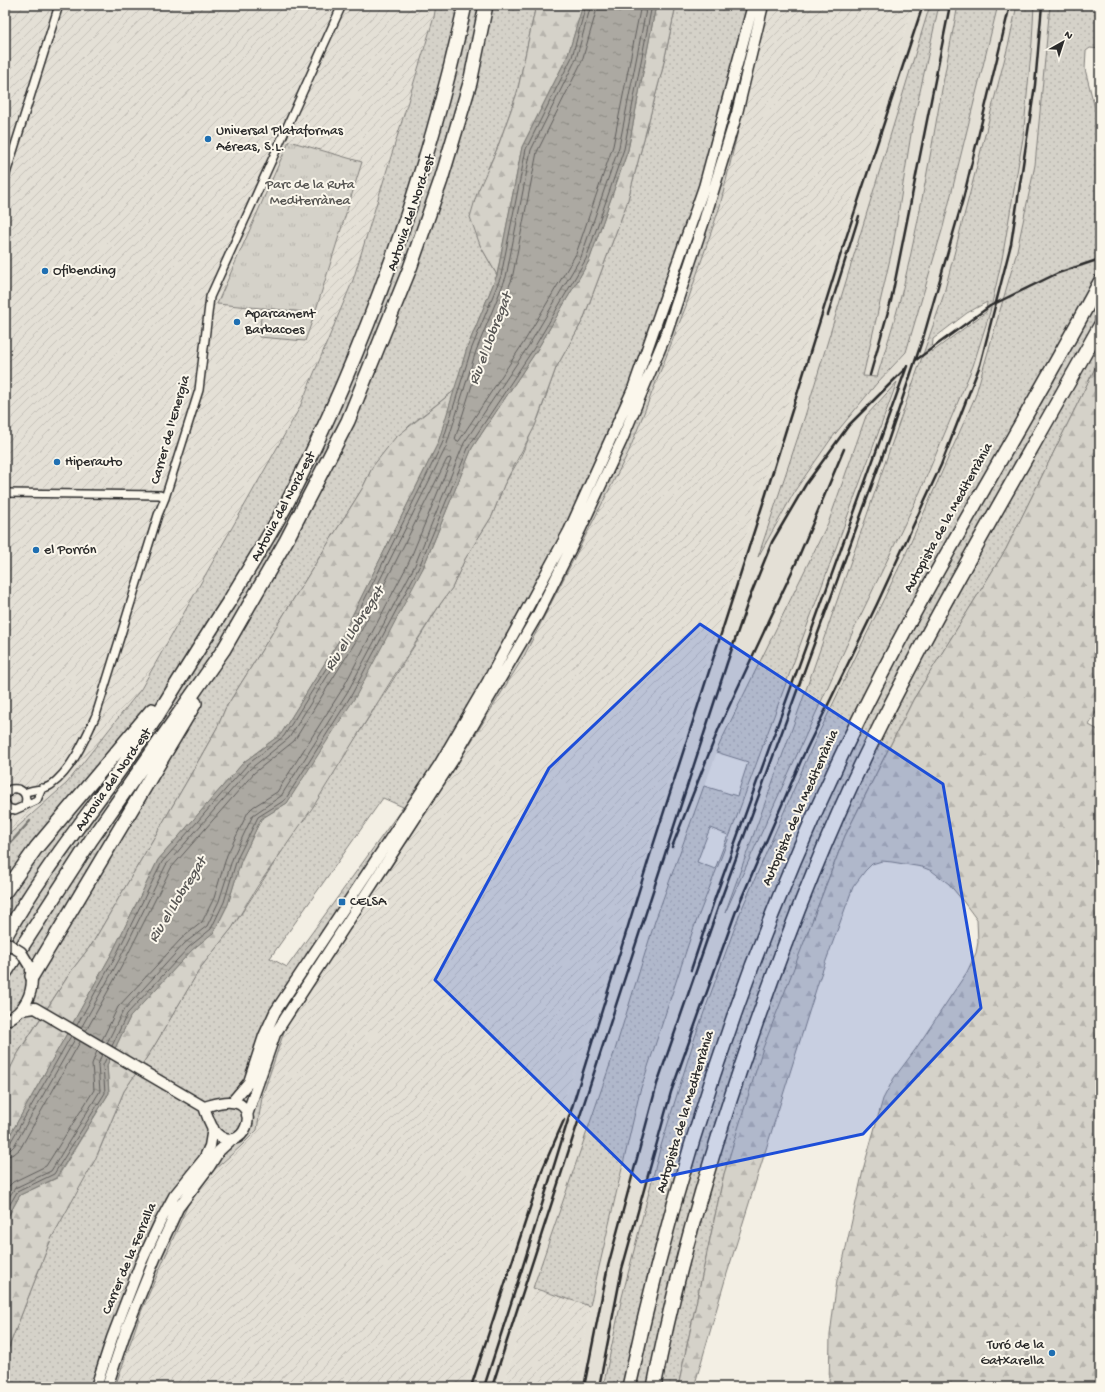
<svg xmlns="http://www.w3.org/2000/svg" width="1105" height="1392" font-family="'Gochi Hand',sans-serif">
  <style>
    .built { fill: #e4e0d6 }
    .industrial { fill: url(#industrial-furrows) }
    .grass { fill: url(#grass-dots); stroke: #807e7a; fill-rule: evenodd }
    .forest { fill: url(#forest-firs); stroke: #807e7a }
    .park { fill: url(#park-tufts); stroke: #807e7a }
    .pitch { fill: #d5d2c9; stroke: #807e7a }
    .water { fill: url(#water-ripples); stroke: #787772 }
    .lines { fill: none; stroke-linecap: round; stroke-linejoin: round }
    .shore { stroke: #5f5d5b; stroke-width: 1 }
    .stream { stroke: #787772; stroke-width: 2.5 }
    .street-casing { stroke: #2b2b2b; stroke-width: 10 }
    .secondary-casing { stroke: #2b2b2b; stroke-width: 13 }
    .highway-casing { stroke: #2b2b2b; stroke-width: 16 }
    .street { stroke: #fbf7ec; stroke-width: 7 }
    .secondary { stroke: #fbf7ec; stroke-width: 10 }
    .highway { stroke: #fbf7ec; stroke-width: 13 }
    .rail { stroke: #2b2b2b; stroke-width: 2.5 }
    .secondary-bridge-casing { stroke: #2b2b2b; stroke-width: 13; stroke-linecap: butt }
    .secondary-bridge { stroke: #fbf7ec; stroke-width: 10 }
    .marked { fill: #1d4ed8; fill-opacity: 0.2; stroke: #1d4ed8; stroke-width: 3; stroke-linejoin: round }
    .poi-dot { fill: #1f6fb2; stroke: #fbf7ec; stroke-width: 1.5 }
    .labels { text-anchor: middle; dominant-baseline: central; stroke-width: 4; stroke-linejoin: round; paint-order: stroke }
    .poi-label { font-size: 14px; fill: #2b2b2b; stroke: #fbf7ec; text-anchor: start }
    .park-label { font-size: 14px; fill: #565552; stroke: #fbf7ec }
    .street-label { font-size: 14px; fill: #2b2b2b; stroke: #fbf7ec }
    .water-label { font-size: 15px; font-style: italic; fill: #585755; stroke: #fbf7ec }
  </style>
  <defs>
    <pattern id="industrial-furrows" width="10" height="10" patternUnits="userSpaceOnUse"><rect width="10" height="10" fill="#e4e0d6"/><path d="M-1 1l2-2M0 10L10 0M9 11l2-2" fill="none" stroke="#c4c0b8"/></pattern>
    <pattern id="grass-dots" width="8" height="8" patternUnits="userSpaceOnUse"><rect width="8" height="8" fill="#d5d2c9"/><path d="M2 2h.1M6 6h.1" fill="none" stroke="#b7b4ad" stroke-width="1.8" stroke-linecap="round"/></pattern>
    <pattern id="forest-firs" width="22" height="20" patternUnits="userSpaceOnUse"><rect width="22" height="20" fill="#d5d2c9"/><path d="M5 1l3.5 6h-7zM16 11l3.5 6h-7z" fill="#b7b4ad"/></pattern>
    <pattern id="park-tufts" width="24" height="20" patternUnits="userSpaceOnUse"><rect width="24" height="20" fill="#d5d2c9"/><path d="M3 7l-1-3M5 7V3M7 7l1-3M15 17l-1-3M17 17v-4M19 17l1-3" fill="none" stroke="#b7b4ad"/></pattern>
    <pattern id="water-ripples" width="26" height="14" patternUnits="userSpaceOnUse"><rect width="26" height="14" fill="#aca9a2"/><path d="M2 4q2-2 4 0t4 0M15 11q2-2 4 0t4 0" fill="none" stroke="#8c8a84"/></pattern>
  </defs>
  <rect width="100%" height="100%" fill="#f3efe4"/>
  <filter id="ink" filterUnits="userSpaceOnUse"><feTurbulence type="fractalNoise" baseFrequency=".025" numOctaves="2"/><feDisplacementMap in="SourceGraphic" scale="8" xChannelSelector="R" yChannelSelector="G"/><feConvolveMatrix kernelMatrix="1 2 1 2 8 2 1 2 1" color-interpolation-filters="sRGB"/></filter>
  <g filter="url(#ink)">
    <path class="built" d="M913,5h17l-125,411 -46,139 37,-66 35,-50 46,-56 29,-31 37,-125 55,-222h19l-8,37 -66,255 -142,407 -73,202 127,-279 65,-135 53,-126 17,-54 12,-53 30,-217 2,-37h16l-15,160 -19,90 -41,142 -68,154 -94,194 -191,552 -19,90h-28l13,-71 52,-225 53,-161 40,-103 164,-444 -31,33 -37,105 -108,220 -66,180 -40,129 -82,238 -30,99h-38l34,-112 98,-265z
      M939,5h19l-13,64 -22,129 -22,98 -24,81 -14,-1 30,-130 19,-118z"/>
    <path class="industrial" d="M5,5h431l-2,12 -81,263 -54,129 -158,280 -74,94 -62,55z
      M768,5h145l-316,1005 -98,265 -34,112h-350l26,-75 55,-126 44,-39 17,-17 5,-33 26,-77 101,-150 71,-110 64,-104 105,-205 57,-145 34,-100z
      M533,1288l57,18 -15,81h-72z"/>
    <path class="grass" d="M436,5h100l-19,88 -20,56 -9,19 -8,77 17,30 -30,73 -12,42 -46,36 -36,40 -11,23 -137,220 -7,17 -31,55 -95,163 -20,26 -51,78 -16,31v-241l62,-55 74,-94 158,-280 54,-129 81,-263z
      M676,5h92l-48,201 -34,100 -57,145 -105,205 -64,104 -71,110 -101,150 -26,77 -5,33 -17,17 -44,39 -55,126 -26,75h-110v-30l46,-118 48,-88 25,-60 29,-43 48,-81 31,-39 154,-237 55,-88 11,-15 13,-29 27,-43 12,-31 16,-27 19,-42 17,-48 27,-48 44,-117 35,-132zM383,798l20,9 -116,160 -17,-9z
      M930,5h9l-27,123 -19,118 -30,130 14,1c8,-27 17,-54 24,-81 24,-96 37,-194 57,-291h40l-55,222 -37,125 -29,31 -46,56 -35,50 -38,68 47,-141z
      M1017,5h17l-2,37 -9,96 -21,121 -12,53 -17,54 -53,126 -65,135 -130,286 76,-209 142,-407 66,-255zM987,302l-1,10 -54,40 1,-13 34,-26z
      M1050,5h50v44l-10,-1 -4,3 -1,18 15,60v229l-94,191 -93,151 -68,136 -24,62 -97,276 -46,213h-75l19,-90 38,-148 35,-112 45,-124 73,-168 94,-194 68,-154 41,-142 19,-90z
      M897,382l-164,445 -40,103 -53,161 -50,215 -57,-18 82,-238 40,-129 49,-135 33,10 11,-34 -32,-10 5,-11 108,-220 37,-105zM710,828l18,7 -13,34 -18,-7z"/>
    <path class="forest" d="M536,5h47l-15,50 -46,92 -25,128 -17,-30 -10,-28 7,-24 20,-44 20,-56z
      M656,5h20l-14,66 -35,132 -44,117 -27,48 -21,58 -31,59 -12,31 -27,43 -13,29 -11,15 -47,73 -81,131 -56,80 -25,41 -31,39 -48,81 -29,43 -29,69 -44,79 -46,118v-135l15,-27 37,-17 52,-85 -2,-28 23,-48 62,-67 22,-18 14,-28 13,-43 20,-42 26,-16 136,-235 49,-120 65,-98 52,-89 39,-111z
      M1100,358v347l-11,20 11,6v656h-271l1,-52 7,-55 4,-10 23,-104 19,-67 11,-21 21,-28 52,-78 9,-19 2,-11 -1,-22 -14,-19 -14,-17 -17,-13 -10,-4 -30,-5 -10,-1 -10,3 -7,7 -12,16 -34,93 -94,300 -31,107h-16l46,-213 39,-126 82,-212 68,-136 93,-151z
      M455,390l-17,53 -95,191 -62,100 -37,28 -86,98 -47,95 -106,189v-65l12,-24 55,-85 20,-26 95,-163 31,-55 7,-17 137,-220 11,-23 22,-28z"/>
    <path class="park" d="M289,141l73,21 -47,151 -98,-9z"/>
    <path class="pitch" d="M262,308l53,5 -10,28 -46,-4z"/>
    <path class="water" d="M583,5h73l-28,145 -39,111 -52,89 -65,98 -49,120 -67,128 -69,107 -26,16 -20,42 -13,43 -14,28 -22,18 -62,67 -23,48 2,28 -53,85 -36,17 -15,27v-78l106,-189 47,-95 86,-98 37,-28 62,-100 95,-191 29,-95 30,-73 25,-128 46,-92z"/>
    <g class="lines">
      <path class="shore" d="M598,5l-16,56 -45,91 -25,127 -30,74 -27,86 2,3 2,-1 65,-99 52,-88 37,-108 28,-141
        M77,1025l38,-68 47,-95 85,-97 37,-29 63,-101 95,-191 29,-94 30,-74 25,-127 46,-92 14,-52
        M81,1028l38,-68 47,-95 84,-96 39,-31 62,-100 95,-191 30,-96 30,-74 25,-127 45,-91 15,-54
        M86,1031l38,-69 47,-94 83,-95 40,-32 62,-100 91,-182 3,-1 1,2 -42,102 -66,126 -66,104 -24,15 -5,5 -21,43 -13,43 -12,24 -21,17 -63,68 -16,33
        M107,1043l16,-32 62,-68 22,-17 12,-25 14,-44 20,-42 28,-19 67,-105 67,-126 49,-122 65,-98 52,-88 38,-110 28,-142
        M112,1046l15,-32 62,-67 22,-18 13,-27 13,-43 21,-42 27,-17 67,-106 67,-127 50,-121 65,-98 52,-89 38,-110 28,-144
        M5,1146l5,-3 61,-107
        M5,1151l5,-1 4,-4 61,-107
        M5,1157l9,-3 6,-5 60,-107
        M5,1190l8,-8 33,-16 48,-76 -2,-26 5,-13
        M5,1203l10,-15 36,-17 49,-80 -2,-26 4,-11
        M5,1213l12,-21 37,-18 51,-81 -2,-28 4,-8"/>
      <path class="stream" d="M5,849l25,-28"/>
      <g class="street-casing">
        <path id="street" d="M5,177l54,-172
          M5,493l155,2 5,3
          M24,793c9,-4 20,-3 27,-8 21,-15 35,-48 45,-70l62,-200 7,-17 34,-108 11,-93 132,-292
          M5,796l6,-7c12,-2 18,7 13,17l-9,4 -7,-2 -3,-6
          M24,806l13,-6 5,-12
          M5,819l3,-11"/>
      </g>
      <g class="secondary-casing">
        <path id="secondary" d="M21,1010l14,-2 169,99c3,8 7,22 13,27 25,23 47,-30 14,-32 -9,-1 -19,3 -27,5
          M5,1021c20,-9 30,-29 26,-51
          M232,1102l17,-20 15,-46 11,-24 164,-247 49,-84 81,-150 64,-142 71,-202 49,-182
          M247,1115l28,-81 178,-274 85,-146 43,-86 40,-86 46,-110 37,-111 33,-108 26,-108
          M96,1387l16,-49 28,-73 20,-43 14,-26 30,-37 6,-13 3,-18
          M107,1387l19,-57 30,-74 22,-48 31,-41 10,-16 13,-12"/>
      </g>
      <g class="highway-casing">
        <path id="highway" d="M5,892l31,-44 116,-138
          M5,937c43,-78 104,-146 152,-221 24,-39 48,-78 73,-116 19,-32 39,-63 56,-95 80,-156 142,-330 179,-500
          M5,973l86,-133 133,-191 62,-108 62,-120 62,-153 31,-88 29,-97 16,-78
          M32,976l163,-273
          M629,1387c49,-230 125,-453 228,-664 74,-151 164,-293 243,-441
          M654,1387c23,-120 58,-237 98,-352 36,-103 75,-204 124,-301 69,-139 149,-272 224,-408"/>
      </g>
      <use href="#street" class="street"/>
      <use href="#secondary" class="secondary"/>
      <use href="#highway" class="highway"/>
      <path class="rail" d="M828,315l31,-99
        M916,360l74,-54 68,-33 42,-14
        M870,375l21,-74 59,-296
        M672,847l47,-119 77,-165 48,-114
        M691,970l24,-72 192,-532
        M471,1387l72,-219 21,-48
        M484,1387l38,-118 128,-414 116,-361 75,-241 82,-248
        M492,1387l235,-724 22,-64 23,-57 34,-58 43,-59 56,-56
        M584,1387l24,-121 49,-182 63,-182 168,-461 36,-106 39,-136 47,-194
        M599,1387l23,-118 49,-177 65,-181 67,-155 74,-152 64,-139 39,-100 31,-121 24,-159 7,-80"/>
      <g class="secondary-bridge-casing">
        <path id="secondary-bridge" d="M5,942l16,10 8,13"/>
      </g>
      <use href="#secondary-bridge" class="secondary-bridge"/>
    </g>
  </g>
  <path class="marked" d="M700,624l243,160 38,224 -118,126 -222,48 -206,-202 114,-212z"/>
  <g class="poi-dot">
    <circle cx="208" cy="139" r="4"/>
    <circle cx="45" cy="271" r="4"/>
    <circle cx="237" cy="322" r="4"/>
    <circle cx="57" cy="462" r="4"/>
    <circle cx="36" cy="550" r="4"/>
    <rect x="338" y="898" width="8" height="8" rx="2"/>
    <circle cx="1052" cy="1353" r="4"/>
  </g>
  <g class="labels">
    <g class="poi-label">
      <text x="216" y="131">Universal Plataformas<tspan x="216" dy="16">Aéreas, S.L.</tspan></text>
      <text x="53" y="271">Ofibending</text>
      <text x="245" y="314">Aparcament<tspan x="245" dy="16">Barbacoes</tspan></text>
      <text x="65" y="462">Hiperauto</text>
      <text x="44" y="550">el Porrón</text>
      <text x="350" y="902">CELSA</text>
      <text x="1044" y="1345" text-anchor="end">Turó de la<tspan x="1044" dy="16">Gatxarella</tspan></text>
    </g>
    <g class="park-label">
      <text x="310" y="185">Parc de la Ruta<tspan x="310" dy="16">Mediterrànea</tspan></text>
    </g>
    <g class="street-label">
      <text transform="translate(412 213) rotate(-71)">Autovia del Nord-est</text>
      <text transform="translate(171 430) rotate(-74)">Carrer de l'Energia</text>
      <text transform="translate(284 507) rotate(-62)">Autovia del Nord-est</text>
      <text transform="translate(949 518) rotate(-61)">Autopista de la Mediterrània</text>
      <text transform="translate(114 780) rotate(-55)">Autovia del Nord-est</text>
      <text transform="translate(801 808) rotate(-66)">Autopista de la Mediterrània</text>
      <text transform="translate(686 1112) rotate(-73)">Autopista de la Mediterrània</text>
      <text transform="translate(130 1259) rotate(-67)">Carrer de la Ferralla</text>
    </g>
    <g class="water-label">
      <text transform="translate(491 339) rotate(-69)">Riu el Llobregat</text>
      <text transform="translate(355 629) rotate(-57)">Riu el Llobregat</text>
      <text transform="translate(178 900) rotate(-58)">Riu el Llobregat</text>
    </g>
  </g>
  <rect width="1105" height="1392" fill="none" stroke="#fbf7ec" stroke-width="20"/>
  <rect x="10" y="10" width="1085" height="1372" fill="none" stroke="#2b2b2b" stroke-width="1.5" filter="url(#ink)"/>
  <g transform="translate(1063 42) rotate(39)" stroke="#fbf7ec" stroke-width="3" paint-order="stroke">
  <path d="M0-3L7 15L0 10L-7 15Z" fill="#2b2b2b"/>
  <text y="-6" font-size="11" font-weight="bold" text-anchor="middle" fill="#2b2b2b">N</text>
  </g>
</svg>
